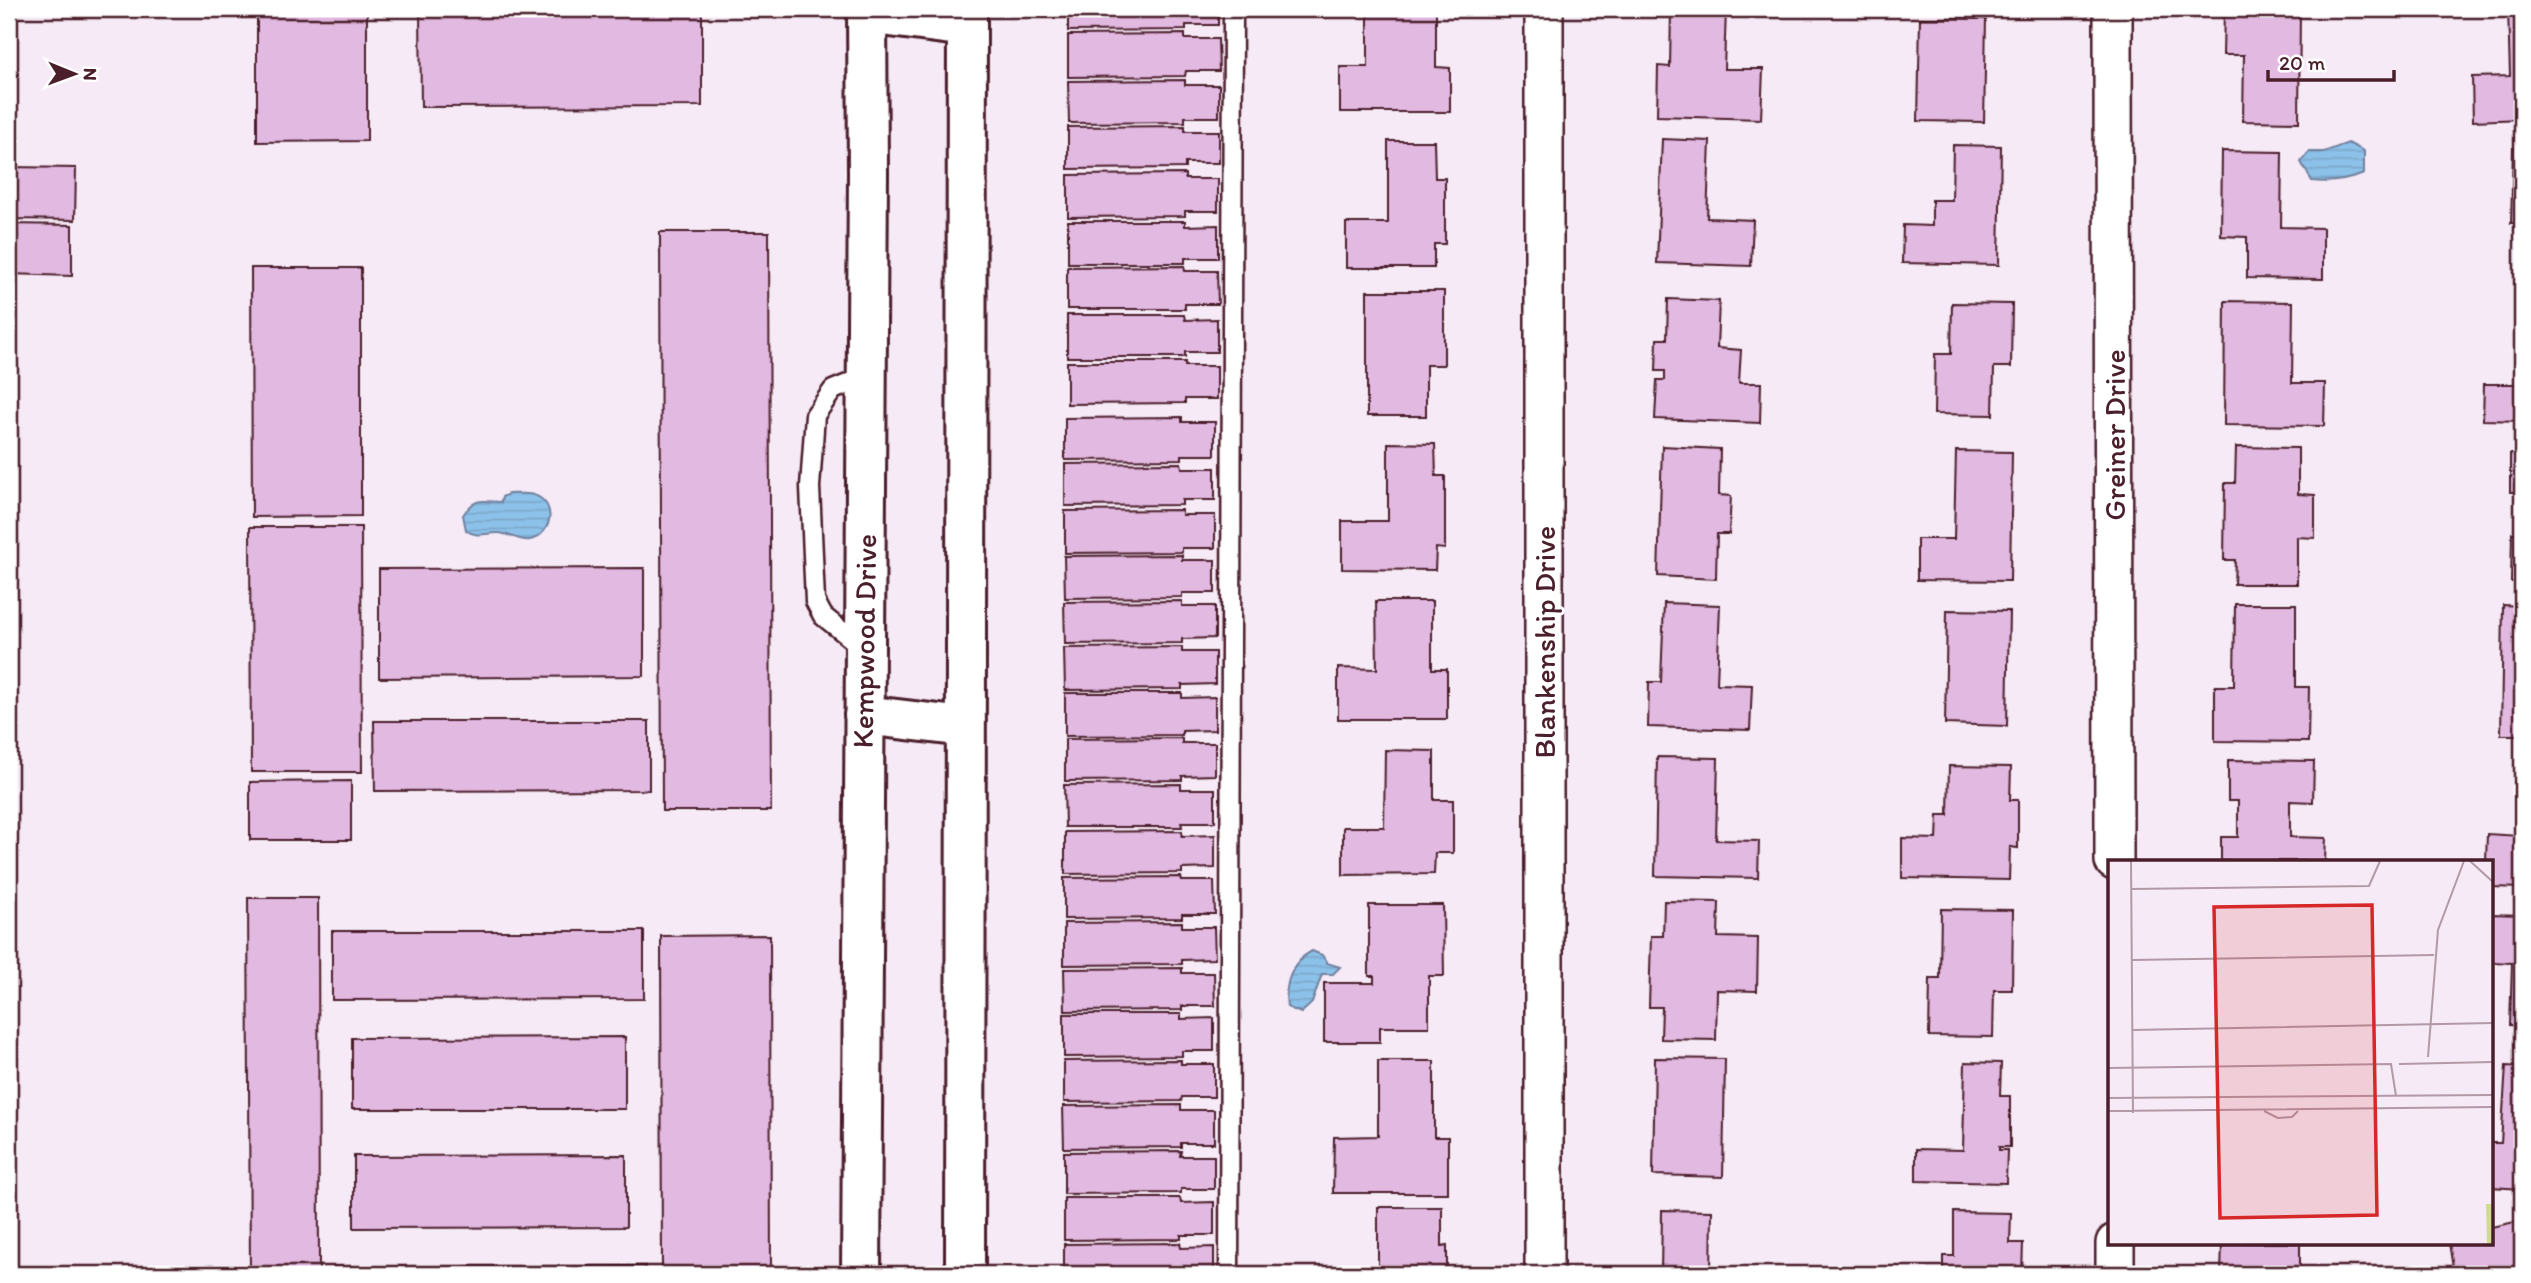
<svg xmlns="http://www.w3.org/2000/svg" width="2531" height="1283" font-family="Itim,sans-serif">
  <style>
    .water { fill: url(#water-rules); stroke: #72819e; stroke-width: 2 }
    .building { fill: #e2b9e1; stroke: #4a1f2b; stroke-width: 2 }
    .lines { fill: none; stroke-linecap: round; stroke-linejoin: round }
    .service-casing { stroke: #4a1f2b; stroke-width: 23 }
    .minor-casing { stroke: #4a1f2b; stroke-width: 42 }
    .secondary-casing { stroke: #4a1f2b; stroke-width: 44 }
    .service { stroke: #fff; stroke-width: 18 }
    .minor { stroke: #fff; stroke-width: 37 }
    .secondary { stroke: #fff; stroke-width: 38 }
    .labels { text-anchor: middle; dominant-baseline: central; stroke-width: 6; stroke-linejoin: round; paint-order: stroke }
    .street-label { font-size: 30px; fill: #4a1f2b; stroke: #fff }
    .inset-road { fill: none; stroke: #b199a5; stroke-width: 2 }
    .view { fill: #d62828; fill-opacity: 0.15; stroke: #d62828; stroke-width: 3.5 }
    .inset-edge { fill: none; stroke: #4a1f2b; stroke-width: 3.5 }
  </style>
  <defs>
    <pattern id="water-rules" width="6" height="5" patternUnits="userSpaceOnUse" patternTransform="scale(1.75)"><rect width="6" height="5" fill="#8cc2ea"/><path d="M0 2.5h6" fill="none" stroke="#7aa6c9"/></pattern>
  </defs>
  <rect width="100%" height="100%" fill="#f6eaf6"/>
  <filter id="ink" filterUnits="userSpaceOnUse"><feTurbulence type="fractalNoise" baseFrequency=".0143" numOctaves="2"/><feDisplacementMap in="SourceGraphic" scale="14" xChannelSelector="R" yChannelSelector="G"/><feConvolveMatrix kernelMatrix="1 2 1 2 8 2 1 2 1" color-interpolation-filters="sRGB"/></filter>
  <g filter="url(#ink)">
    <path class="water" d="M2348,143l16,8v23c-18,7 -33,9 -52,7l-11,-19 8,-10h15z
      M508,494c9,0 24,-2 32,4 18,13 8,38 -10,42 -11,2 -21,-7 -32,-7 -12,0 -22,5 -32,-3l-3,-15c12,-18 18,-14 38,-13l1,-5z
      M1312,951l10,4 5,8 13,4 -7,7h-11l-10,29 -11,10 -14,-6c-3,-22 4,-45 25,-56z"/>
    <path class="building" d="M257,9h110v132l-110,1z
      M420,9h282v97l-281,1z
      M1068,9h150v16h-32v5l-118,1z
      M1368,9h68v58l14,1v44h-110v-45h28z
      M1671,9h55l-2,60h39l-2,50 -104,-3 1,-50 12,1z
      M2224,9h76l-1,113 -56,-1 1,-66h-21z
      M2508,9h14v110l-49,2 -1,-44 38,-1z
      M1920,18l66,1 -2,103 -66,-1z
      M1185,34v5h33l1,32h-33l-1,5 -117,1v-42z
      M1185,80v5h34v32h-34v5l-116,1 -1,-42z
      M1185,126v5h34v32h-34v5l-117,1v-42z
      M1662,139l48,2 -3,77 46,2 -2,46 -94,-3z
      M1388,141h46l1,37h10v66h-11v24h-88v-45h42z
      M1953,145l48,1 -2,119 -97,-2 1,-38 29,1v-26h20z
      M2513,148h9v75h-11z
      M2222,151l60,1 -1,75 42,1v51l-76,-1v-41l-26,-1z
      M9,167l67,1 -1,52 -66,-1z
      M1185,174v5h33v32h-33v5l-117,1v-42z
      M1068,221h117v5l33,-1v33h-33v5h-117z
      M9,224l63,1v51l-63,-2z
      M660,232h109l2,579h-109z
      M1184,266l1,5h32l1,33h-33v5h-118v-42z
      M251,268h110v248l-109,1z
      M1367,291h77v74h-18v51h-59z
      M1668,299l51,2 -2,47 24,2 -2,33h22l-1,40 -105,-4 2,-39h8v-9h-9l1,-32h10z
      M2225,301l68,1 -1,81h33l-1,43 -100,-1z
      M1952,303l60,1 -1,63h-17l-1,48 -59,-1 1,-60h16z
      M2517,305h5v116l-39,-1 1,-36h32z
      M1067,315h117l1,5 32,-1v33h-32v5h-118z
      M1067,362h118v4h32v33h-32v4l-118,1z
      M1182,417v5h33v33h-33v4l-117,1v-42z
      M1388,443l47,1 1,32h9v73l-9,-1 -1,22 -93,-1v-48h46z
      M1662,446l58,3 -1,46 12,1 -2,38h-12l-1,45 -58,-3z
      M2236,447l62,1v46l17,1v43l-18,-1v47h-63l1,-24h-11l1,-77h10z
      M1956,451l56,1 -2,129 -93,-1v-41h37z
      M2510,454l12,1v37h-12z
      M1181,463l1,5h33v32h-33v5l-117,1v-42z
      M1182,510v5h33v33h-33v4l-117,1v-42z
      M250,527h111l1,245h-111z
      M2512,533h10v49h-11z
      M1182,555v5h33v33h-33v4l-117,1 -1,-42z
      M644,568v108l-265,2v-109z
      M1182,601v5h33v32l-33,1v4l-117,1 -1,-42z
      M1376,601h56v68h15v50h-109v-51l39,1z
      M1664,603l56,2 -3,79 35,1 -2,45 -102,-3 1,-45h12z
      M2235,604h61v83h13l-1,55 -93,-1v-55h19z
      M2503,605l19,1v129h-21z
      M1947,610l62,1 -2,115 -62,-2z
      M1182,647v5h33v32l-33,1v4l-117,1 -1,-42z
      M1065,693h117v5l33,-1v33l-33,1v4l-117,1z
      M374,721h275v69l-274,1z
      M1182,738v5h33v32l-33,1v4l-117,1v-42z
      M1385,750l49,1v49h19v53h-18l-1,21 -91,1v-48h41z
      M1657,757l61,1 -2,82 43,1 -1,37 -103,-2z
      M2228,760l86,1 -1,41 -23,-1v36l36,1 -1,23h-104v-24h17v-36h-10z
      M1949,766l62,1 -1,33h8v48l-8,-1 -1,33 -107,-2v-40l35,1 1,-24h10z
      M2522,779v109l-31,-1v-26h-5l1,-27 33,2z
      M351,781v59h-101v-58z
      M1181,784v5h34v33h-34l1,5h-117l-1,-42z
      M9,785h2v61h-2z
      M1182,831v5l33,-1v33l-33,1v4l-117,1v-42z
      M1181,877l1,4h32l1,33h-33v4l-118,1v-41z
      M248,898h70l1,376h-69z
      M1664,901l55,1 -1,35 40,1 -1,53 -40,-1 -1,50 -55,-1 1,-32h-13l2,-71h12z
      M1369,905h74l1,71h-15v51h-49v15h-56v-59h50v-7h-5z
      M1941,909l72,1 -1,80h-18l-1,47 -64,-1 1,-57h10z
      M2491,914l31,1v111l-12,-1 2,-62 -21,-1z
      M1182,922v5h32l1,32 -33,1v4l-118,1v-42z
      M332,931h312v68l-312,1z
      M770,935l1,339h-109l-1,-338z
      M1182,968v5h32l1,33h-33v4l-117,1 -1,-42z
      M1064,1014h117v5l33,-1v33h-32v5l-118,1z
      M625,1037v72h-273v-71z
      M1655,1058l70,1 -2,118 -70,-2z
      M1181,1060v4h33v33h-32l-1,4 -117,1v-41z
      M1378,1061h56v76h14v56h-115l1,-56 44,-1z
      M1965,1062l36,1 -1,33h10v51h-11v3h8l-1,33 -90,-2v-32l47,1z
      M2506,1066l16,1v122l-31,-2v-44h10z
      M1181,1105v5h33v33h-33v4l-117,1 -1,-42z
      M1181,1151l-1,5h34v33h-33v4l-117,1v-42z
      M626,1155v72l-272,1v-72z
      M1064,1198h116l1,5 33,-1v33h-33v4l-117,1z
      M1378,1207h64v39l5,-1v29h-69z
      M1662,1210l50,1 -1,63h-50z
      M1954,1212l57,1 -1,30h13l-1,31h-79v-18h11z
      M2520,1221l2,53h-68l-5,-31h42v-16z
      M1180,1243l1,5 33,-1v27h-150v-30z
      M2222,1243h78v31h-79z
      M645,1266v8h-312v-7z"/>
    <g class="lines">
      <g class="service-casing">
        <path id="service" d="M863,648l-40,-32 -8,-15 -5,-114 5,-72 18,-25 34,-14
          M1229,1274l4,-1265"/>
      </g>
      <g class="minor-casing">
        <path id="minor" d="M2113,9l1,852
          M2115,1243v31
          M1544,1274v-1265"/>
      </g>
      <g class="secondary-casing">
        <path id="secondary" d="M867,14l100,13
          M864,715l101,12
          M861,1274l7,-1101 -1,-164
          M965,1274l2,-1265"/>
      </g>
      <use href="#service" class="service"/>
      <use href="#minor" class="minor"/>
      <use href="#secondary" class="secondary"/>
    </g>
  </g>
  <g class="labels">
    <g class="street-label">
      <text transform="translate(2114 435) rotate(-90)">Greiner Drive</text>
      <text transform="translate(864 641) rotate(-89)">Kempwood Drive</text>
      <text transform="translate(1544 642) rotate(-90)">Blankenship Drive</text>
    </g>
  </g>
  <g transform="translate(2108 860)">
    <rect width="385" height="385" fill="#f6eaf6"/>
    <path d="M378,344h7v40h-6z" fill="#d0db8e"/>
    <path class="inset-road" d="M23,1l2,252M362,1l23,21M23,29l238,-3 11,-25M24,100l302,-5M24,170l361,-7M320,197l10,-127 26,-69M291,204l94,-2M0,208l283,-4 5,32M0,238l385,-3M0,251l385,-4M156,251l14,7 14,-1 6,-6"/>
    <path class="view" d="M264,45l5,310 -157,3 -6,-311z"/>
    <rect width="385" height="385" class="inset-edge"/>
  </g>
  <rect width="2531" height="1283" fill="none" stroke="#fff" stroke-width="35"/>
  <rect x="18" y="18" width="2496" height="1248" fill="none" stroke="#4a1f2b" stroke-width="2.5" filter="url(#ink)"/>
  <g transform="translate(74 74) rotate(91)" stroke="#ffffff" stroke-width="5" paint-order="stroke">
  <path d="M0-5L12 26L0 18L-12 26Z" fill="#4a1f2b"/>
  <text y="-10" font-size="19" font-weight="bold" text-anchor="middle" fill="#4a1f2b">N</text>
  </g>
  <path d="M2268 70v10h126v-10" fill="none" stroke="#4a1f2b" stroke-width="3.5"/>
  <text x="2279" y="70" font-size="21" fill="#4a1f2b" stroke="#ffffff" stroke-width="5" paint-order="stroke">20 m</text>
</svg>
